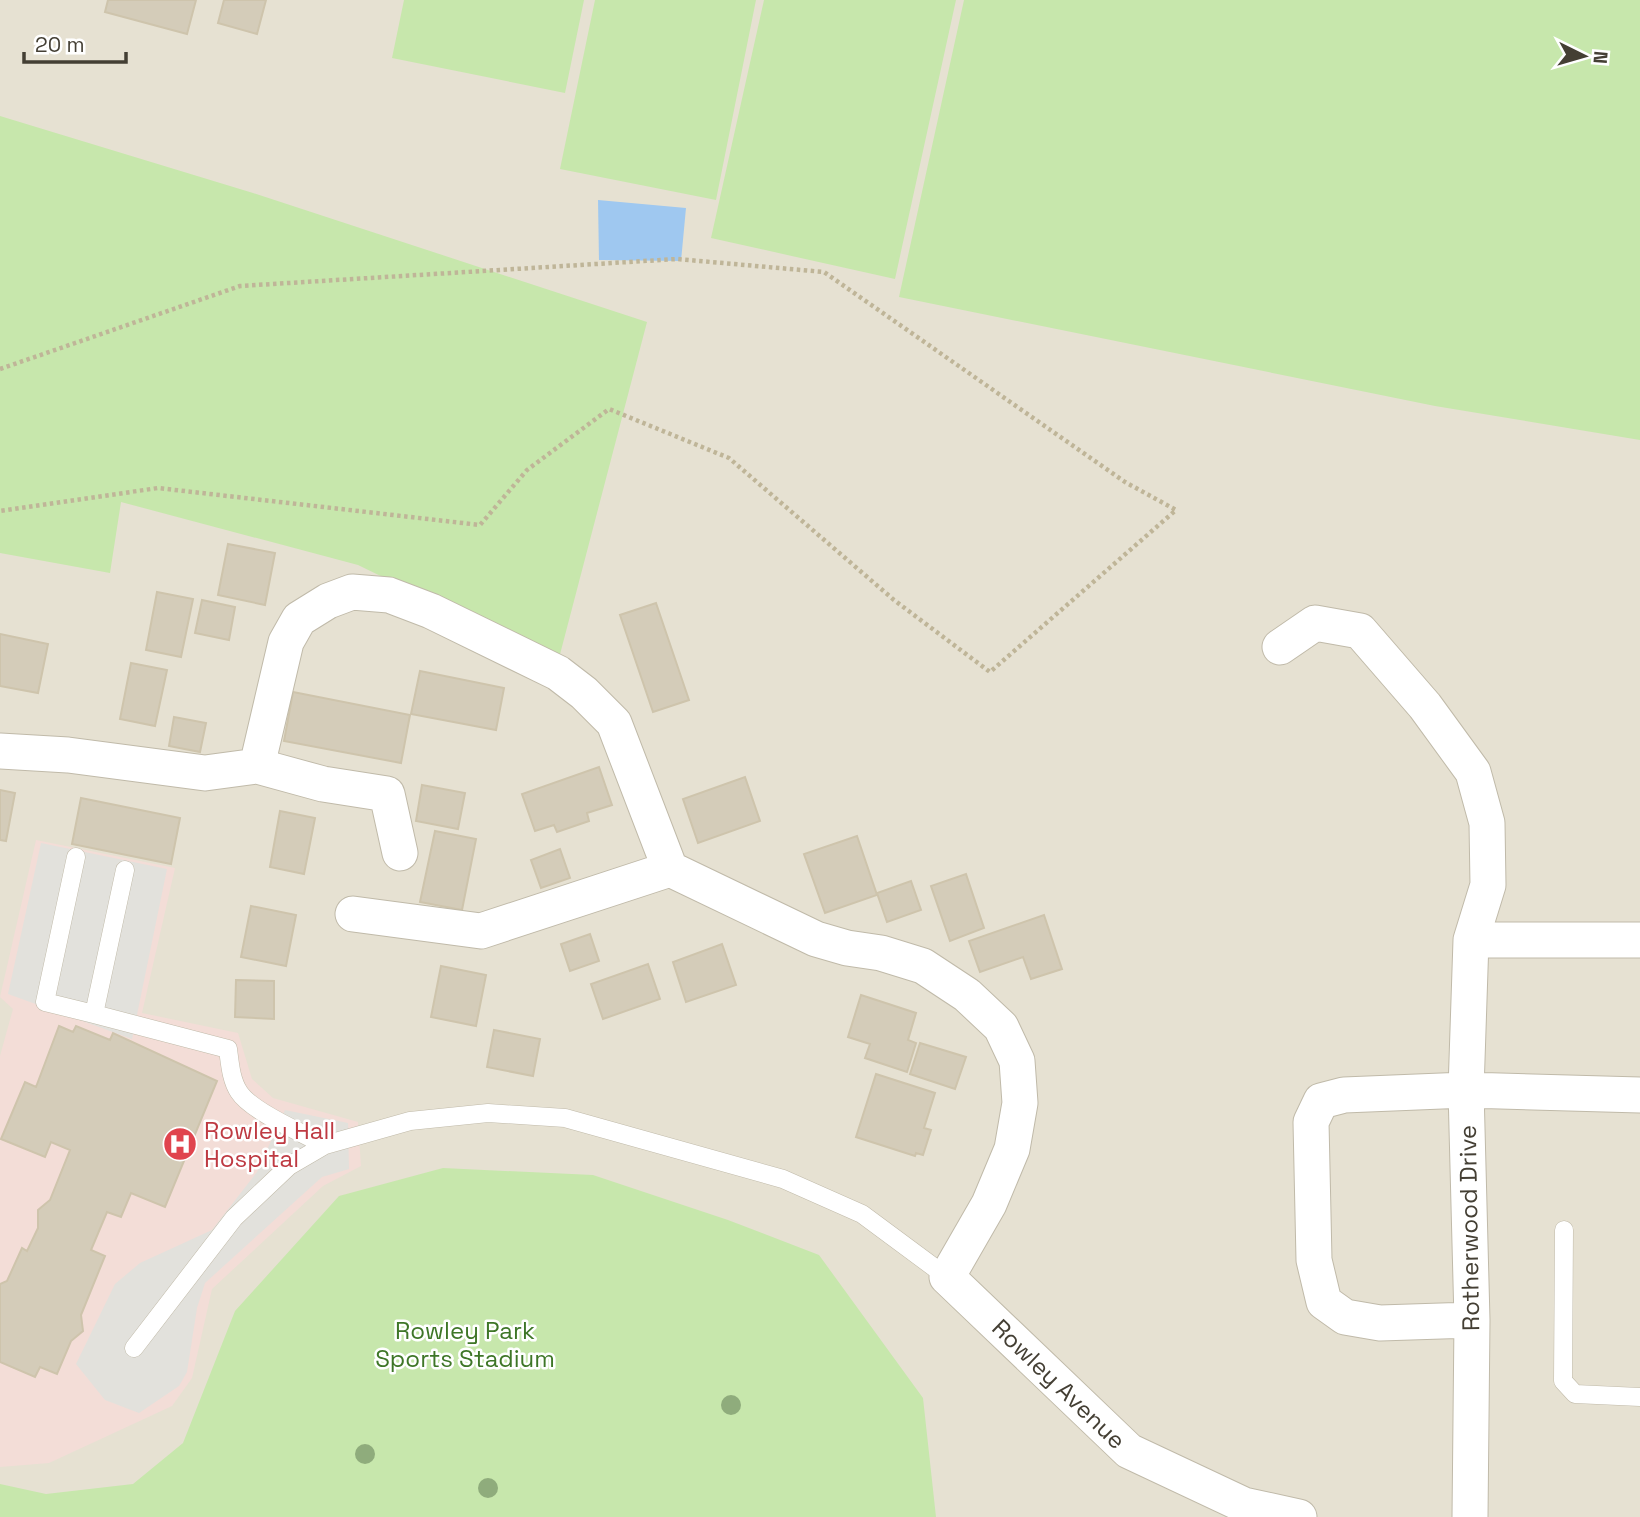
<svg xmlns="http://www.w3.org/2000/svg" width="1640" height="1517" font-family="'Space Grotesk',sans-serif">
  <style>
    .residential { fill: #e6e1d2 }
    .medical { fill: #f3ddd7 }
    .green { fill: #c7e7ac }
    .parking { fill: #e2e1dc }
    .water { fill: #9fc8f0 }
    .building { fill: #d4ccb9; stroke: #cec4ac; stroke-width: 2 }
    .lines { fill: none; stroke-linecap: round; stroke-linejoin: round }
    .lane-casing { stroke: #c0baa9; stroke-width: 19 }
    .street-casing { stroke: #c0baa9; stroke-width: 37 }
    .path { stroke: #bfb598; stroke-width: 4.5; stroke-dasharray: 3.5 3.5; stroke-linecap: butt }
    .lane { stroke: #fff; stroke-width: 18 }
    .street { stroke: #fff; stroke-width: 35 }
    .tree { fill: #8fac7c }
    .labels { text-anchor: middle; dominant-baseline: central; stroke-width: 5; stroke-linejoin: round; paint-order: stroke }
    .health-label { font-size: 24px; fill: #be3a42; stroke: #fff; text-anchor: start }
    .street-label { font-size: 24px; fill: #443f34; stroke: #fff }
    .park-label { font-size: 24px; fill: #3e7627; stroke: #fff }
  </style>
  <rect width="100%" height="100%" fill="#f2efe4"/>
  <path class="residential" d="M0,0h1640v1517h-1640z"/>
  <path class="medical" d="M36,840l139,28 -33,145 96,20 14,46 21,19 85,24 3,44 -38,20 -111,103 -20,89 -20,28 -123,57 -49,4v-411l13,-47 -13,-12z"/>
  <path class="green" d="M404,0h180l-19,93 -173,-35z
    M595,0h161l-40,200 -156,-31z
    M764,0h192l-61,279 -184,-41z
    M964,0h676v440l-205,-34 -536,-109z
    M0,116l253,77 394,129 -89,340 -200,-97 -237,-63 -11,71 -110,-20z
    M443,1168l150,7 135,45 91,35 104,143 13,119h-936v-33l46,10 87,-10 50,-41 52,-132 104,-115z"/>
  <path class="parking" d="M41,843l126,26 -35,170 -124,-45z
    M285,1110l63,13 1,46 -27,8 -117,106 -8,25 -10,64 -8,14 -40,27 -34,-13 -29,-36 39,-80 25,-21 72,-33 45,-58z"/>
  <path class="water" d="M598,200l88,8 -5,53 -82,-1z"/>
  <path class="building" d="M108,0h88l-9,34 -82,-22z
    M224,0h42l-9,34 -39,-11z
    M228,544l47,9 -10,52 -47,-10z
    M157,592l36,7 -12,58 -35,-7z
    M202,600l33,7 -6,33 -34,-7z
    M656,603l33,97 -36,12 -33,-97z
    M0,634l48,10 -10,49 -38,-7z
    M131,663l36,7 -12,56 -35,-7z
    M420,671l84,17 -8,42 -85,-16z
    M293,692l117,23 -9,48 -117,-22z
    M174,717l32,6 -6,29 -31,-6z
    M599,767l13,38 -25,8 2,8 -32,11 -3,-7 -19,6 -13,-37z
    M745,777l15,44 -62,22 -15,-44z
    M422,785l43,8 -7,36 -42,-8z
    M0,790l15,3 -9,48 -6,-1z
    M81,798l99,20 -9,46 -99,-20z
    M280,811l35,7 -11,56 -34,-7z
    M435,831l41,8 -14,71 -42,-8z
    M857,836l20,59 -52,18 -21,-59z
    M560,849l10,29 -29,10 -10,-28z
    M966,874l18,54 -34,13 -19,-55z
    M911,881l10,29 -34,12 -10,-29z
    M251,906l45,9 -10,51 -45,-9z
    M1044,915l18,54 -31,10 -8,-22 -43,15 -11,-31z
    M590,934l9,27 -29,10 -9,-27z
    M722,944l14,41 -50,17 -13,-40z
    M648,964l12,35 -57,20 -12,-35z
    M441,966l45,9 -10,51 -45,-9z
    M236,980l38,1v38l-39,-2z
    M861,995l55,18 -8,27 8,3 -9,29 -42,-14 5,-14 -22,-7z
    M59,1026l14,6 3,-6 34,14 3,-7 104,48 -52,126 -34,-14 -10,24 -14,-5 -16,38 14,6 -24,59 2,16 -12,10 -14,33 -17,-7 -5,10 -35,-15v-78l7,-3 15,-33 5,3 11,-23v-18l12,-10 20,-50 -19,-8 -6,15 -44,-18 24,-57 11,5z
    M494,1030l46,9 -7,37 -46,-9z
    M920,1043l46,14 -11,32 -45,-15z
    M876,1074l59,19 -11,35 7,2 -8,25 -7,-2 -1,3 -59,-19z"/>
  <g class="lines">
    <g class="lane-casing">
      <path id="lane" d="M76,857l-31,145 49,12
        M125,870l-31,144 134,35c2,15 3,31 11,43 12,19 65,42 86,53
        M1564,1230l-1,151 12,13 65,3
        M134,1348l100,-130 55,-52 36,-21 85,-24 78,-8 77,5 218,61 79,35 85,63"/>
    </g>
    <g class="street-casing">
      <path id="street" d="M1280,647l35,-24 45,8 65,75 48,66 14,51 1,62 -17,55 -5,150 6,230 -2,197
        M0,751l68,4 137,18 52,-7
        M400,853l-13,-59 -64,-10 -66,-18 29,-124 13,-23 29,-18 24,-9 37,3 42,16 127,62 26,20 30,30 56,146 146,70 31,9 34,5 42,13 44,29 34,32 16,34 3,42 -8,46 -23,55 -42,73 182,174 115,54 55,12
        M353,914l128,17 189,-62
        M1471,940h169
        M1472,1320l-92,3 -35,-6 -21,-15 -10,-42 -3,-138 10,-21 23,-6 122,-5 174,5"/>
    </g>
    <path class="path" d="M0,369l240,-83 437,-27 147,13 301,210 51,28 -186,162 -96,-72 -165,-142 -120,-49 -82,61 -47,55 -322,-37 -158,23"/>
    <use href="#lane" class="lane"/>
    <use href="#street" class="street"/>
  </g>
  <g class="tree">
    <circle cx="731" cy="1405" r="10"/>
    <circle cx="365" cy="1454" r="10"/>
    <circle cx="488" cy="1488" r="10"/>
  </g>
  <defs>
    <g id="hospital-disc" transform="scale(1.75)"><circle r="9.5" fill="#e0444e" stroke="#fff"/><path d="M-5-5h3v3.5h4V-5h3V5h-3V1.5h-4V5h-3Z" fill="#fff"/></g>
  </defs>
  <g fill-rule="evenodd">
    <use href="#hospital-disc" x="180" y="1144"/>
  </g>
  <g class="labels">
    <g class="health-label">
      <text x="204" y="1130">Rowley Hall<tspan x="204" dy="28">Hospital</tspan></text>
    </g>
    <g class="street-label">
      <text transform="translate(1469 1228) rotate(-91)">Rotherwood Drive</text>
      <text transform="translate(1059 1384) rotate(44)">Rowley Avenue</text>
    </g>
    <g class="park-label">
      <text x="465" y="1330">Rowley Park<tspan x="465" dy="28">Sports Stadium</tspan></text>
    </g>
  </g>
  <g transform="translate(1584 56) rotate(95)" stroke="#ffffff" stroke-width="5" paint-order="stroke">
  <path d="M0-5L12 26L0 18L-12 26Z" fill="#443f34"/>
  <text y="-10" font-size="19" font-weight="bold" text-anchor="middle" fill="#443f34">N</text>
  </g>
  <path d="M24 52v10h102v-10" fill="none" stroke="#443f34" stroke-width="3.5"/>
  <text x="35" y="52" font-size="21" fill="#443f34" stroke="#ffffff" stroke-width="5" paint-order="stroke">20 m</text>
</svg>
